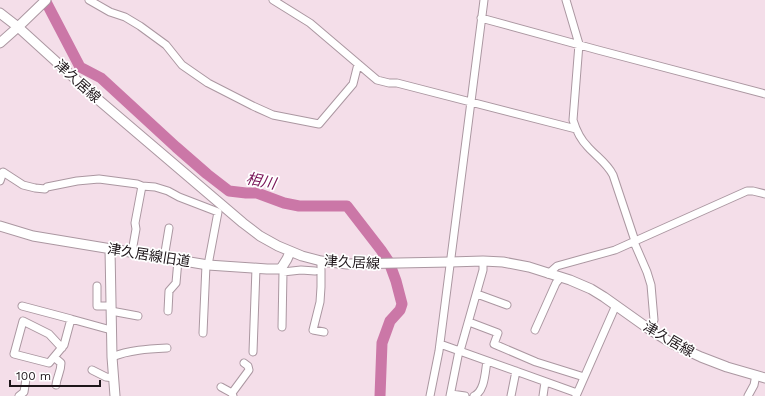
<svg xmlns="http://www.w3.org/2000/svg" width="765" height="396" font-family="'Work Sans','Noto Sans JP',sans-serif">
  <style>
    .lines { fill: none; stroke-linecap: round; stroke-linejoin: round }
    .river { stroke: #cb77a7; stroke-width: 11 }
    .street-casing { stroke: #ab97a1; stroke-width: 9 }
    .secondary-casing { stroke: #ab97a1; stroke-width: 11 }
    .street { stroke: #fff; stroke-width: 7 }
    .secondary { stroke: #fff; stroke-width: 9 }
    .labels { text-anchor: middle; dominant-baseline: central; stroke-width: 3.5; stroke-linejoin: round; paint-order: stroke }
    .street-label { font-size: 14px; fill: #1e161a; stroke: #fff }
    .water-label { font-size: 15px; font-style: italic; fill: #760f54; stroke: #fff }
  </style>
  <rect width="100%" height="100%" fill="#f4dee9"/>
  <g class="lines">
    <path class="river" d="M45,0l35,67 21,11 75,69 31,27 22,17 17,2h11l27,10 15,3h48l34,44 8,12 7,19 6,23 -2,6 -10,11 -8,22 -2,53"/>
    <g class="street-casing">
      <path id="street" d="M89,0l21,12 15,5 15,9 26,19 16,20 26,18 45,23 20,9 46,9 34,-40 5,-20
        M273,0l37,23 67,57 12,3h8l179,46
        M566,0l13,44 -6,76c3,10 8,20 15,27 9,10 19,16 25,28l21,63 2,3
        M481,18l117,32 167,44
        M0,181l3,-9 20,13 12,3 10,1 2,-2 30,-6 22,-2 38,5 5,2 13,1 13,4 11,6 39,15 -10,53
        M634,242l13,30 4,13 3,35 -5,9
        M134,253l-1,-7 3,-17 -1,-6 7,-37
        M164,258l5,-30
        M321,261v26l-1,15 -7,28 11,2
        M283,272l18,-2 14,1
        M548,274l9,-8 58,-16 132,-59h6l12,3
        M97,286v20h14
        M477,294l30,11
        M22,306l49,13
        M111,311l27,5
        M168,311l1,-20 7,-8 2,-23
        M469,322l29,11 -4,11 42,18 48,15
        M282,327l1,-55 -1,-5
        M535,330l21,-47 5,-6
        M203,333l3,-68
        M440,344l137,49
        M62,348l-13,-14 -26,-13 -9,33 35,9 15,-18 7,-26 40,11
        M460,351l23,-81v-9
        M253,352l3,-84
        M54,357l7,6c0,9 -4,13 -5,22
        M112,357c17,-7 36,-8 55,-9
        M92,370l14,7 8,1
        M221,387l11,6 1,3
        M232,393l17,-23 -1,-4 -4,-3
        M451,394l14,2
        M19,396l5,-4 2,-13
        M430,396l9,-45 45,-351
        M450,396l9,-45
        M474,396c11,-5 11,-24 13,-35
        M511,396l5,-25
        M543,396l2,-14
        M576,396l40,-91
        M748,396l6,-11 2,-10"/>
    </g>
    <g class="secondary-casing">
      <path id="secondary" d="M0,13l18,14 76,69 149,127 17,13 18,10 24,10 19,5 26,3 103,-2 33,-1 20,1 26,5 41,13 21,9 13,8 45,32 24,15 28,13 26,10 38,11
        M0,43l18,-16 28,-27
        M0,226l33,10 175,29 59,4h12l3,-2 5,-8 3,-7
        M110,249l2,108 3,39"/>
    </g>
    <use href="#street" class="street"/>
    <use href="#secondary" class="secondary"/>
  </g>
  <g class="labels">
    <g class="street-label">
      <text transform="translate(78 81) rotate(42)">津久居線</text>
      <text transform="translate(149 255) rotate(9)">津久居線旧道</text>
      <text transform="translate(352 262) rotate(3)">津久居線</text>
      <text transform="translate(669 339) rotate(30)">津久居線</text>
    </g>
    <g class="water-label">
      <text transform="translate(261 181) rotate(11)">相川</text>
    </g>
  </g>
  <path d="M10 380v6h90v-6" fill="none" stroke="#1e161a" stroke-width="2"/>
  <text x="16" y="380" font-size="12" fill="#1e161a" stroke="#ffffff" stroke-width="3" paint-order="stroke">100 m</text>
</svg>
